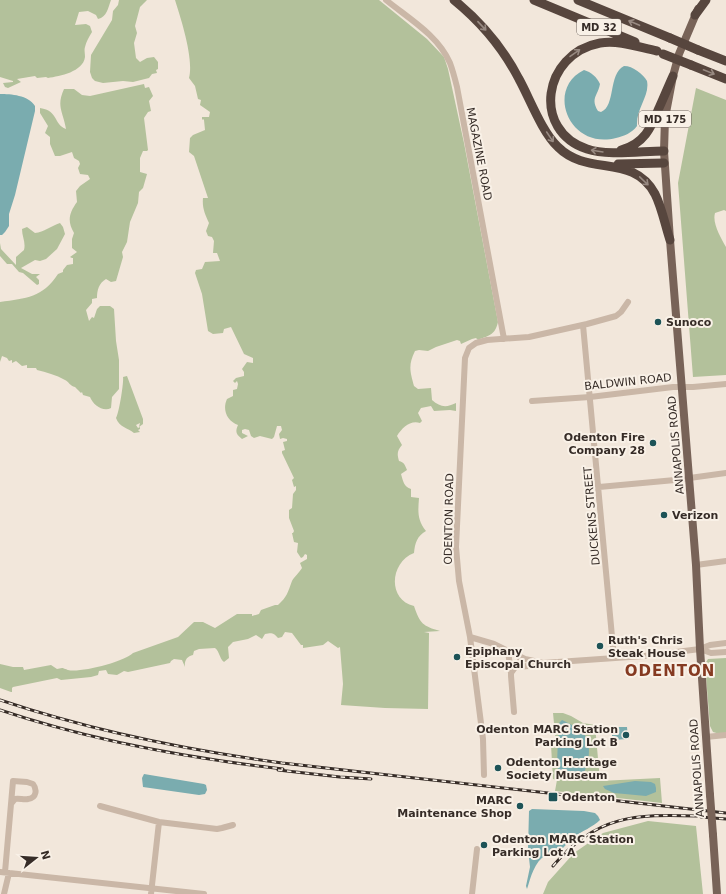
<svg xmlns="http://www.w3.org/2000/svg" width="726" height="894" font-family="'DejaVu Sans',sans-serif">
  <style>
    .green { fill: #b3c19b }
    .water { fill: #7aacaf }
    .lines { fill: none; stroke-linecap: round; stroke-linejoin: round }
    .minor { stroke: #cab7a7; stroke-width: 6 }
    .major { stroke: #786358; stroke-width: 8 }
    .highway { stroke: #57463e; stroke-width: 9 }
    .rail-casing { stroke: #362c27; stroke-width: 3 }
    .rail { stroke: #f9f1e7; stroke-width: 1.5; stroke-dasharray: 4.5; stroke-linecap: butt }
    .major-bridge { stroke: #786358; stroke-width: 8 }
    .highway-bridge { stroke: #57463e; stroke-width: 9 }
    .oneway { stroke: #988a82 }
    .poi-dot { fill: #1d5357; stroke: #f9f1e7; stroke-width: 1.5 }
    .labels { text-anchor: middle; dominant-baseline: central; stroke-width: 4; stroke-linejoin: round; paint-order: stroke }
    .shield { fill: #f9f1e7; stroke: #706761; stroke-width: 1 }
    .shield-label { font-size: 10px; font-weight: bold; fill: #362c27 }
    .street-label { font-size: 11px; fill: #362c27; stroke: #f9f1e7 }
    .poi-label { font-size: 11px; font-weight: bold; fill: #362c27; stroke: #f9f1e7; text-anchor: start }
    .district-label { font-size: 15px; font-weight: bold; letter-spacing: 1px; fill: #853a21; stroke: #f9f1e7 }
  </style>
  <rect width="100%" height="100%" fill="#f2e7db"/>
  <path class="green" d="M0,0h111c-3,8 -4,17 -13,19l-2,-4 -8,-4 -9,1 -4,13 11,-1 4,2 2,6c-3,5 -6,10 -7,15 -1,3 0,6 0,10 -2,15 -25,19 -37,21l-2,-1 -9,1 -2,-2 -18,3 4,3 -13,6 -3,-1 -2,-4 10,-1v-1l-13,-4z
    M119,0h28l-7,7 -5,19 2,7 -3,10 2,15 4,4 7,-4 7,-1 4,5v7l-2,1 1,3 -5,1 -3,4 -16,4 -10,-1 -20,2 -8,-2 -3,-3 -2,-6 1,-17 21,-35 1,-9 5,-6z
    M175,0h204l48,39 17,18 4,12 16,74 34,179c-3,13 -8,13 -20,18l-2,-2 -4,1 -11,5 -1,-3 -3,-1 -21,7 -8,4 -9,-1 -4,1c-7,14 -5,20 -1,35l4,3 13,-1 1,12c8,7 14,8 24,3v8l-6,-1 -16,1 -3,-5 -10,2 -3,5 4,8 -2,2c-10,-3 -18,5 -23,13l5,9c-5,6 -5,9 -3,16 5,1 6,4 8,9l-6,4c2,7 3,13 10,15v8l8,1c-1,13 -2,22 7,33 -9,5 -11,12 -12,22 -24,9 -27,47 0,53 6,18 9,20 26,25l-16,1 5,1 -1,76 -43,-1 -44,-3 2,-21 -3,-37 -2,1 -10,-7 -5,4 -20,3v-3h-2l-9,-12 -7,-1 -3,5 -4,1c-5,-6 -7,-5 -13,-4l-3,5 -6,-4 -8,4 -15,3 -5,5 1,11 -5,4c-5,-4 -4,-10 -9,-14l-16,1 -5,2 -1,4c-6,1 -9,6 -8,12l-3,-7 -8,-1 -3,2 -1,2 -42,9 -4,-1 -7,4 -9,-1 -2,-4 -7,1 -1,4 -7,2 -30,3 -4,-2 -44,9 -1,1v4h-1l-11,-4v-24l13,3h10l1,3 27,-5 6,4 5,-1c1,0 6,2 6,2 12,3 56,-8 65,-17l45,-16 16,-15h9l12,6 22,-14h15v2l7,-2 2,-4 14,-5h3c9,-8 10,-13 14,-24 2,-4 7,-8 10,-13l-2,-5 7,-4v-4l-2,-1 -2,3 -2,1 -4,-6 1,-9 -4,-1 -2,-9h1l1,-2 -5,-13v-8l3,-2 1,-14 3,-4v-4l-2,1 -2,-7 2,-2 -1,-2 -11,-23v-2l3,-1 -2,-8 4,-1v-2l-4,-1 -3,1 -1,-5 3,-4 -1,-4h-4l-3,11 -2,2 -12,-3 -6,2 -3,-2 -2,-6 -4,-1 -3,1v3l6,3 -6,3c-6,-5 -7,-7 -4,-14 -11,-4 -16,-15 -11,-26l6,-3v-6l4,-1 1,-5 -1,-3 -2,2 -2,-2 3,-3 8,-2v-4l-2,-3 5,-7 6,1v-5l-9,-4 -13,-27 -7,2 -1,4 -10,1 -5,-3 -6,-37 -7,-21 1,-3 6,-1 3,-7 15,-1 -3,-8h-4l1,-12 -2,-4 -4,-1 -2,-5 3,-8c-4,-9 -7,-15 -6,-25h5l-14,-42 -5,-4 1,-14 3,-3 12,-5 -1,-10 -1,-1 -1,1v-3h7l1,-5 -10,-7 1,-5 -3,-1 -3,-13 -6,-8c5,-19 -8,-59 -14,-78z
    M144,84l1,4 4,-1 4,9 -4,5 2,10 -3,1 -4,6 4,32 -1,1h-4l-3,7v14l7,2 -4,14 -4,4 -1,11 -8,19 -3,20 -5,10 1,5 -7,24 -5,1 -5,-3c-7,4 -9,11 -9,19l-5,1v4l-6,7 3,11 3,-4 2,1 3,-9 3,-3h10l4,3 2,32 3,19v29l-7,8 -1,11c-8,4 -18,-3 -21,-11l-7,-2 -1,-3 -1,1 -6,-6c-5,-1 -6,-5 -10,-7 -9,-5 -19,-8 -28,-10l-1,-2h-9v-3l-5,1 -6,-5 -4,2v-3l-3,1 -2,-3 -5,-2 -2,6v-60c27,-4 42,-4 58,-28l5,-2v-2l4,-5 6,-1v-6h-1l-2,-1 7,-5 -5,-4v-9l2,-6c-7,-12 -5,-20 3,-31l-1,-11 4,-5 10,-7 -2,-4 -8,-1 -2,-6 2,-4 -1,-3 -5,-3 -2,-6 -12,4h-5l-5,-12v-7l-5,-4 3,-7 -8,-13v-5c19,3 13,16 26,21 -3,-18 -10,-22 -2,-40h10l8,6 8,1z
    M696,88l30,12v111l-2,-1 -9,3c-3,10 6,25 11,34v128l-33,2 -15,-194z
    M60,223l3,4 2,7 -8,15 -11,10 -6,2 -5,-1 -14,8 11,6h8l-4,3 3,3v4l-2,1 -14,-12 -4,-1 -7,-8h-5l-7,-8v-13l1,6 15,16v-8l8,-7c2,-8 -2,-13 -2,-21l5,-2 8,6c9,-1 16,-7 25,-10z
    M127,376l16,43v5l-4,3 1,-4 -4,2 2,3 2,-1v2l-2,1 2,2 -6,1c-6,-5 -15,-6 -18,-15 3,-5 8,-36 7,-41z
    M726,658v75l-6,1 -7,-2 -3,-6 -5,-62 3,-5z
    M553,713h10l8,3 12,7 12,2 5,56 60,-3 2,25 -107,-12 2,-11 -4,-1 -2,-34 5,-1z
    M648,821l48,5 7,68h-160l5,-12 26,-29 29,-20z"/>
  <path class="water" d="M624,66c9,0 19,8 23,15 3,15 -11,27 -10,45 -5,7 -13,10 -21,12 -47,12 -71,-49 -32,-68 7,2 13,7 16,14 -2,12 -10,14 -2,27l3,1c15,-6 7,-38 23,-46z
    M0,94c11,0 28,1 35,12v5l-20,84 -6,19v12l-4,6 -3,3h-2z
    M562,720c8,4 20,9 24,17 6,12 2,28 -4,40l-7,3 -9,-4 -8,-7c-2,-16 1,-30 1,-46z
    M612,727h15l1,12 -16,1z
    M144,774l60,10 2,1 1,5 -2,4 -6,1 -56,-8 -1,-9z
    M635,781l16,1 4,2 1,4v4l-10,4 -32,-3 -9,-4 -2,-3z
    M532,809l52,2 11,2 3,3 2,4c-7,7 -18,11 -26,17 -5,4 -10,11 -16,15 -3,2 -8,1 -12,3 -12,7 -15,22 -19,34l-1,-3 4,-19 -2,-18 1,-38z"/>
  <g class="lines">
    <path class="minor" d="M386,0c22,18 52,35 64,63 3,8 5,16 7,24l47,252
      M583,325l31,333
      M532,401l58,-4 83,-10h20l33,-3
      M599,487l76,-7 51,-7
      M696,565l30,-4
      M470,637l24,7 31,15 18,4 101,-7 56,-7 10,-4 16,-2
      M700,649l11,4 15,-1
      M508,651l3,22
      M516,667l12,-1 9,-3
      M514,712l-3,-36v-3l11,-15
      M706,737l20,-2
      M484,775l-1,-36 -13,-102 -11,-56 -3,-34 9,-189 4,-10 7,-5 11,-3 42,-3 58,-13 29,-8 5,-4 7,-10
      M100,806l59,16 58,7 5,-1 11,-3
      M0,872l204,22
      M5,872l6,-68 4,-5c4,-1 9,1 13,0 9,-1 9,-10 5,-15l-6,-2 -14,-1 -2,23
      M4,894l5,-21
      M151,894l8,-72
      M472,894l5,-45"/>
    <path class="major" d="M698,9l-19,45 -6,22 -8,42 -1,33 6,89 26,325 4,84 10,146
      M713,835l4,59"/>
    <path class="highway" d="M454,0c27,22 49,48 65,79 11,20 23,53 39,68 30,30 75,6 97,47 7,14 10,31 15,46
      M534,0l101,42
      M578,0l92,38
      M695,15l11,-15
      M698,50l28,11
      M657,51c-19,-4 -38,-11 -57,-8 -58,11 -68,88 -13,106 20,7 55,2 77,2
      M691,65l35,14
      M621,150c23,-6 30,-22 38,-42 5,-11 9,-21 14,-32
      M618,164l46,-1"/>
    <g class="rail-casing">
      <path id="rail" d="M0,700c92,31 186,50 282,63l444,50
        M0,710c92,31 187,48 283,59
        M278,770l62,7 31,2
        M701,817l25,2
        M553,866c43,-51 82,-52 144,-50"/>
    </g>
    <use href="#rail" class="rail"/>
    <path class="major-bridge" d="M710,795l3,40"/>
    <path class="highway-bridge" d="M670,38l28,12
      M663,54l28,11"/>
  </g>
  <defs><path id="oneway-shaft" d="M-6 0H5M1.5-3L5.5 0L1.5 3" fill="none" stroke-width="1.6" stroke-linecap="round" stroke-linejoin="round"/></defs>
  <g class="oneway">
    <use href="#oneway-shaft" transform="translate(634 23) rotate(-157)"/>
    <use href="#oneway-shaft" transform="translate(482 26) rotate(47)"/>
    <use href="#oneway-shaft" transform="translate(575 53) rotate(-35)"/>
    <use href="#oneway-shaft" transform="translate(709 72) rotate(22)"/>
    <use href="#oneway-shaft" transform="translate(550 137) rotate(56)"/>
    <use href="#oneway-shaft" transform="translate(597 151) rotate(-171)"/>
    <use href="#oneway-shaft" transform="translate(644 181) rotate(44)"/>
  </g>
  <g class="poi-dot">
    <circle cx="658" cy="322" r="4"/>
    <circle cx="653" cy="443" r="4"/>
    <circle cx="664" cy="515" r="4"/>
    <circle cx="600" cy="646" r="4"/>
    <circle cx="457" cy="657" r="4"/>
    <circle cx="626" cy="735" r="4"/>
    <circle cx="498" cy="768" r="4"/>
    <rect x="548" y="792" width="10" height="10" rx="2"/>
    <circle cx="520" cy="806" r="4"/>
    <circle cx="484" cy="845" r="4"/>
  </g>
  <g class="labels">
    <g class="shield">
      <rect x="577" y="19" width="44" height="16" rx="3"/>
      <rect x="639" y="111" width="52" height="16" rx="3"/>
    </g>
    <g class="shield-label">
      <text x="599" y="27">MD 32</text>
      <text x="665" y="119">MD 175</text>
    </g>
    <g class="street-label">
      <text transform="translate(479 154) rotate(79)">MAGAZINE ROAD</text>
      <text transform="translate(628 382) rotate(-6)">BALDWIN ROAD</text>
      <text transform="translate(676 445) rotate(-95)">ANNAPOLIS ROAD</text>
      <text transform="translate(592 516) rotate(-95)">DUCKENS STREET</text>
      <text transform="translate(449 519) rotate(-89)">ODENTON ROAD</text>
      <text transform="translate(697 768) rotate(-94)">ANNAPOLIS ROAD</text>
    </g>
    <g class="poi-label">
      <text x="666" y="322">Sunoco</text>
      <text x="645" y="437" text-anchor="end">Odenton Fire<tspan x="645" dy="13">Company 28</tspan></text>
      <text x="672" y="515">Verizon</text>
      <text x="608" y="640">Ruth's Chris<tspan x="608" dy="13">Steak House</tspan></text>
      <text x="465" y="651">Epiphany<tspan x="465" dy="13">Episcopal Church</tspan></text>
      <text x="618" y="729" text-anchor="end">Odenton MARC Station<tspan x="618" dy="13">Parking Lot B</tspan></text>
      <text x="506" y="762">Odenton Heritage<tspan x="506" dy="13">Society Museum</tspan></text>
      <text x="562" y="797">Odenton</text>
      <text x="512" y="800" text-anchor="end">MARC<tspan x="512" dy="13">Maintenance Shop</tspan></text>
      <text x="492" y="839">Odenton MARC Station<tspan x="492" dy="13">Parking Lot A</tspan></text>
    </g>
    <g class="district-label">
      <text x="670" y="671">ODENTON</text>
    </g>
  </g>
  <g transform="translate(36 858) rotate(73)" stroke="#f9f1e7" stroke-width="3" paint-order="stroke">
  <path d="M0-3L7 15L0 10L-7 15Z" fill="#362c27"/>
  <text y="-6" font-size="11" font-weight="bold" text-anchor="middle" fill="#362c27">N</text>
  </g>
</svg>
